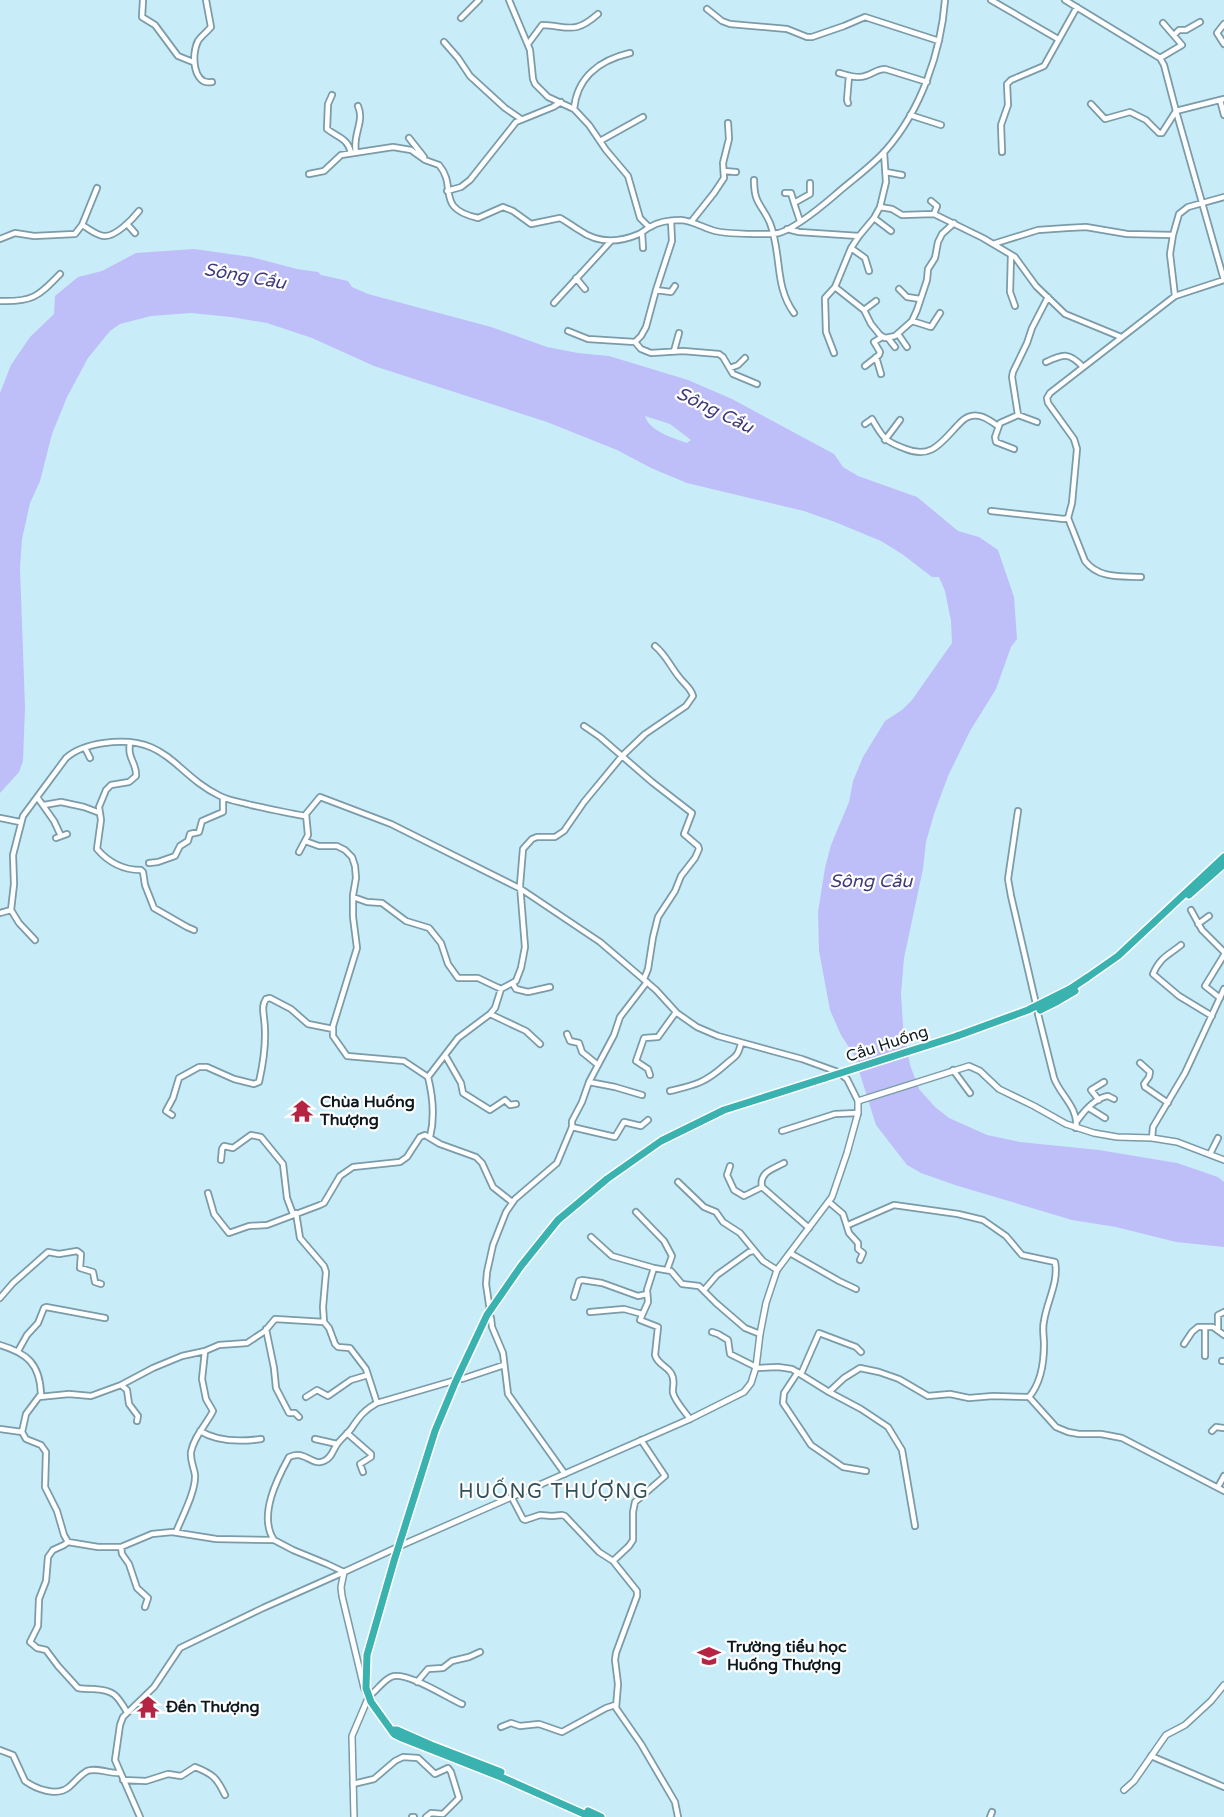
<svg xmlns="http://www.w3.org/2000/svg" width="1224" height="1817" font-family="'Varela Round',sans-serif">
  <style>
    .water { fill: #bebff8; fill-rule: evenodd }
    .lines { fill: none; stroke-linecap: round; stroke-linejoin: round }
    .minor-casing { stroke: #7a9ba7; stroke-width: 8 }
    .tertiary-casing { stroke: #7a9ba7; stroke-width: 8 }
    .trunk-casing { stroke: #fff; stroke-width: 10 }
    .minor { stroke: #fff; stroke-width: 4.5 }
    .tertiary { stroke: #fff; stroke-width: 5 }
    .trunk { stroke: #3ab2b0; stroke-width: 7 }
    .trunk-bridge-casing { stroke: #fff; stroke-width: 10; stroke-linecap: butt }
    .trunk-bridge { stroke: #3ab2b0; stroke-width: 7 }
    .labels { text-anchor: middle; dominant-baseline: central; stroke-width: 4.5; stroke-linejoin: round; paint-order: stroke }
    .street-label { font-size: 16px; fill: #0b181d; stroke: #fff }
    .poi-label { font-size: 16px; font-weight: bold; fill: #0b181d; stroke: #fff; text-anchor: start }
    .water-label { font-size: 18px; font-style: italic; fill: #3f397c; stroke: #fff }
    .quarter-label { font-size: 20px; letter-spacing: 1.5px; fill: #31505b; stroke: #fff }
  </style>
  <rect width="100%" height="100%" fill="#c9ecf9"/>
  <path class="water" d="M194,249l57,8 46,12 21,3 3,3 27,6 4,6 16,7 123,33 56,20 31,6 31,3 79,24 44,19 102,55 9,13 15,9 59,21 41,34 21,6 19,13 16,47 3,42 -6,8 -15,42 -26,42 -22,45 -14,38 -8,28 -3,27 -19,89 -3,36 2,32 7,39 9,24 16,18 14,11 38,17 33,7 79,8 78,13 41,14 6,5v65l-48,-5 -60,-15 -44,-7 -117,-35 -34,-12 -14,-8 -31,-40 -22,-70 -13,-20 -11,-25 -11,-59 -1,-39 7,-44 6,-23 18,-43 4,-21 10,-24 22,-36 17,-11 10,-10 40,-57 -1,-22 -6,-30 -6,-14h-7l-30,-23 -21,-13 -46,-19 -31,-11 -117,-28 -36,-15 -34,-18 -70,-28 -173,-56 -62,-28 -45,-15 -36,-6 -40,-4 -40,3 -31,8 -10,7 -22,27 -21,39 -15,37 -12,47 -10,22 -8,36 -2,29 5,139 -2,54 -4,11 -19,21v-400l11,-28 19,-28 24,-23 1,-18 23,-19 24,-6 34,-18zM645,416l25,8 21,16 -4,3c-14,-5 -38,-12 -42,-27z"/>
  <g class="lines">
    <g class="minor-casing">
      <path id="minor" d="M143,0l-1,17 13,8 23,31 15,6
        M206,0l5,27c-4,5 -10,9 -13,14 -7,13 -5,45 14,41
        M509,0l21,50 3,29 2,5 13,13 26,12 15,16 17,25 22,26 12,42 9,9
        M991,0l67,39
        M1065,0l95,58 4,7 12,46 -14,22h-3l-13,-13 -16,-8 -25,7 -14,-15
        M707,9l15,12 8,3 57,5 20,8h5l32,-11 21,-9 74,24
        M461,18l18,-18
        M1224,24l-7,9 7,11
        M1174,35l5,-5h7l14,-8
        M444,42l14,16 12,18 35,32 16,11
        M528,44l14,-19c27,1 32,10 56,-11
        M1160,58l22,-13 -19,-22
        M839,73c8,2 18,6 26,3 8,-2 12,-7 20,-7l42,13
        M332,95l-4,9 -1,25c10,8 21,9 24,24
        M1220,100l4,15
        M848,103l-1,-3 2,-24
        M574,109c3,-32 26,-49 56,-56
        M910,115l31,10
        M409,138l15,19
        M600,141l43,-24
        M356,152c-4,-17 9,-30 2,-46
        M1002,152l-1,-27 7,-20 -1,-21 4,-4 33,-14 33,-59
        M724,171l12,1
        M886,172l16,3
        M309,174l15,-3 17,-16 52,-8 18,3 14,10 14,5c19,22 -5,43 39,53l25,-11 10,4 18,13 29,-6c6,3 12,8 19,12 18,13 39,13 60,4 4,-2 7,-5 11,-7 8,-5 21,-7 31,-7 12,1 23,8 34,11 12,3 52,4 64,2 17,-5 42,-26 56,-38 17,-15 37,-29 51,-45 35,-40 55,-98 59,-150
        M754,180c0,25 8,24 16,43 12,31 4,63 24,90
        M447,191l14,-4 9,-7 46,-58 37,-15 8,-5
        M785,193h6l3,10
        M931,201l6,5 -3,8
        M880,207l12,2 10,6 32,-1 49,24 32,19 21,29 29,28 56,23
        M874,218l17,13
        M800,221l-6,-18 16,-9v-11
        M691,222l23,-29 10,-15 -1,-15 6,-24 -1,-16
        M127,224l8,9
        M82,225c6,3 15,11 22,11 11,1 28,-16 35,-25
        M787,229l12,3 60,4
        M642,233l1,15
        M0,239l15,-6 19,3 41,-2 7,-9 15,-37
        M993,244l45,-14 29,-2 19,-1 41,7 46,1
        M851,248l14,10 4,13
        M1011,255l-1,37 5,14
        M576,278l9,11
        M1224,280l-48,-169 48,-12
        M835,287l29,23 7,14 9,11 5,3 10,-2 17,-15 5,-11 10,-30 1,-11 7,-11 3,-16 4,-8 12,-11
        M899,289l8,8 13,2
        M656,290l15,2 4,-6
        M1175,296l-5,-42 3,-19 6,-21 9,-7 36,-10
        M0,301c32,1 38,-4 60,-27
        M554,303l56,-61
        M864,310l12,-9
        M912,321l19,6 9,-14
        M568,331l20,8 47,3 6,7 10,4 32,-2 36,3 4,3 10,17 24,10
        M898,334l9,13
        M888,338l7,9
        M635,342l6,-6 5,-9 10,-37 16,-49 -1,-20
        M674,351l5,-18
        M834,353l-8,-21 -1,-34 10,-11 16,-39 8,-12 15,-18 6,-11 6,-25 -2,-30
        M876,357l5,17
        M1046,362c18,-8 23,-10 37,5
        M865,366l14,-11 1,-3 -6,-10 8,-5
        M730,368l8,-3 7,-7
        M1037,422l-19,-7 -6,-38 1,-5 14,-29 5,-15 16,-31
        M865,424l7,-5c11,19 12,22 34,30 25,10 35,-6 51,-23 3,-3 6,-7 11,-9 11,-5 21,3 30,9
        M885,440l15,-20
        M1014,449l-18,-7 -1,-5 5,-14 18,-8
        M991,511l73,8 4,-1
        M1141,577c-20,-1 -42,2 -56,-16l-17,-43 4,-15 5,-54 -3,-10 -26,-36 -1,-5 3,-5 125,-97 49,-16
        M584,726l16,11 52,45 40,31 -8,21 14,12 1,3 -4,9 -14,18 -6,15 -17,26 -5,20 -5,32 -4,10
        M130,743c-3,16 7,20 6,33l-7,6 -18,3 -5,5 -7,17 2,13 -4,29c12,14 26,21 44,21l2,2 2,13 9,23 33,19 7,3
        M85,748l5,10
        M37,797l17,24 7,15
        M44,805l17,-3 23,5 16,6
        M1018,811l-10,68 3,17 25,108
        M0,818l20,4
        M56,838l11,-4
        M305,841l14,5h18l8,4 7,7 3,9 1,12 -3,17v22l4,31 -24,78v10l14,20 57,5 24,16c5,20 7,40 2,60
        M299,852l9,-17 -2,-21 14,-17 71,27 130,65 79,53 56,48 21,23 20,14 21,9 84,23 36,13 9,7 11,22
        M149,863l9,-1 17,-6 5,-10 8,-5 2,-7 9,-2 3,-11 21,-9v-14
        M353,897l14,5 15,1 24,18 23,7 12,15 7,21 10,14h20l23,11
        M1191,910l11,20 22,22
        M0,913l11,-3
        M1198,924l11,-8
        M35,940l-16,-17 -8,-13 3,-26 -1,-29 10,-39 43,-58c10,-9 24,-13 38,-15 64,-9 69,30 116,53 10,5 21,6 31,9 18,4 36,8 54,11
        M1181,945c-12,10 -21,12 -28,29l26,22 33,20
        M513,984l3,5 12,3 22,-5
        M1220,998l-15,-12 19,-31
        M490,1014l36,17 14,13
        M1038,1014l16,64c6,17 25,30 22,50
        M567,1034l3,7 9,2 3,9 16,13
        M445,1055l16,28 2,10 27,17 15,-10 5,5 6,-1
        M1140,1063l10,9 -1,5 -5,7 1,3 23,16
        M953,1070l17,23
        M650,1075l-2,-6 -12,-8 8,-23 14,-1 18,-25
        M428,1077l30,-39 32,-24 5,-6 6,-19 15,-8 5,-13 4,-21 -5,-62 3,-36 9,-10 5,-2h18l9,-6 20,-29 38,-46 23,-22 41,-28 7,-10c-2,-8 -9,-12 -14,-19 -9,-11 -13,-22 -24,-31
        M589,1082l26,5 27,8
        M670,1091c25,-6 35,-8 55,-26 10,-9 13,-8 16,-22
        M1099,1100l-8,-10 13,-8
        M1089,1108l16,10
        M172,1115l-6,-4 7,-13 6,-20 20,-11h8l27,12 20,5 5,-2c5,-22 8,-42 5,-64 -1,-8 -2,-13 2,-19l4,-1 21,11 17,15 25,5
        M1077,1121c7,-10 18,-23 31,-25l6,3
        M572,1127l43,10 9,-15 17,4 7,-6
        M782,1131l53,-17 23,-1
        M1152,1138l1,-11 32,-54 39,-84
        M1210,1154l8,-16
        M221,1160l1,-11 2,-3 9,2 18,-13 10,2 22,27 4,34 6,16
        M784,1163c-11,6 -25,9 -22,24l47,41
        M730,1166l-3,9 7,15 10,6 18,-9
        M678,1182l26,25 12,5 7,10 17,11 23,28 14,9
        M208,1193l6,21 15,19 20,-7 18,-1 53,-20 4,-2 16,-27 13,-9 47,-5 7,-5 13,-20 5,-2 15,9 36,13 6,6 11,24 19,15
        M829,1202l14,12 6,19 9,10v6l5,4 -3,7
        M636,1212l28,29 8,15 -5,14
        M296,1213l4,25 24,28 2,6 -3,35 1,15 5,6 6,16 3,3 12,1 16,21 11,34
        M848,1225l46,-20 64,9 25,6 23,16 16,19 33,7c4,20 -8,39 -11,59 -2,8 0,15 0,23 0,18 -3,39 -15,53
        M591,1237l21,19 42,12 17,3 11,13 17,2 17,17 29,25 15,6
        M790,1253l49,28 17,8
        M654,1268l-7,22 1,12 -8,18 18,7 -3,28c3,10 11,10 16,18 5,8 1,13 2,20 2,8 12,19 17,26
        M704,1290l13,-15 32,-23 4,-1
        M574,1297l5,-16 3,-1 20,3 36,13 9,-2
        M0,1298l13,-15 35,-31 11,2 18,-3 4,3 -1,14 13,4 2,10 6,2
        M490,1311l-4,-27 1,-12 6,-27 13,-33 9,-13 42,-36 15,-36v-6l10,-19 7,-20 25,-47 6,-18 27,-35
        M590,1312l34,-3 18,5
        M491,1318l1,9 11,26 5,41 57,80
        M1205,1327v29
        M266,1329l8,39 2,20 13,25h6l4,4
        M1218,1330v-15l6,-3
        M712,1332l6,2 10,6 2,14 26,13
        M1184,1344l8,-12 6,-5h15l11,8
        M0,1345c27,8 40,19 41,49l-15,20 -4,18 4,7 15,6 5,7 -1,35 12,24 7,24 4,7 30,5h23l31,-13 20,-2 44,7 58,1 19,10 34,14 17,8
        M18,1351l9,-16 11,-12 6,-15 2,-1 59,11
        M1222,1361h2
        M756,1368l22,-1 14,2 37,23 32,17 27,18 14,23 13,76
        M798,1372l-14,21 -1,10 28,42 32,22 23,4
        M801,1374l18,-41 37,14 5,5
        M462,1379l42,-14
        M121,1385l32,-17 29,-12 23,-5 14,-6 28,-2 18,-12 10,-12 49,3
        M829,1392l15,-14 16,-10 19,4 20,7 29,17 22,-2 19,4 24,-2 36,1 27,30 12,5 11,2h22l21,4 102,53
        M39,1397l30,-3 22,2 30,-11 6,5 2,14 9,12 -1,5
        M306,1397l11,-7 11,6 23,-16 17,-5
        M0,1429l22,3
        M200,1431c18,11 40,11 61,8
        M1212,1431l4,-4 8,1
        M347,1433l24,21v3l-11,7 3,8
        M315,1439l22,5
        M1218,1487l6,-11
        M512,1498l11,21 2,1 15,-5 12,1 10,-1 3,1 34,36 14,9 24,30v5l-21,57 -1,7 3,24 -2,24 25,36 34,58 3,15
        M176,1532c6,-15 20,-41 19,-57 -1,-8 -5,-14 -4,-23 3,-16 15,-27 22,-41l-7,-12 -4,-20 3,-28
        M274,1540c-16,-24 3,-61 15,-83 16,-8 23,10 35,4 8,-3 9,-12 14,-18 4,-5 9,-9 13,-14 8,-12 13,-19 26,-26l79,-23
        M68,1542l-4,3 -11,5 -5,7 -2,24 -7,18 -1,27 -8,16 7,6 9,2 12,16 20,22c5,1 10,1 15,1 21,1 24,6 34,23
        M121,1547l1,7 7,10 8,24 11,10 -3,9
        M613,1561l16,-15 4,-6v-28l2,-10 30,-26 -24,-36
        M417,1682l11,-13 15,-1 9,-7 17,-4 11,-5
        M369,1696c8,-5 13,-15 22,-19 14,-7 57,21 71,27
        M501,1727l10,-4 9,3 19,-2 23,8 44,-24 9,-3
        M0,1750l13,5 12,26c11,8 32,16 44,6 6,-5 11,-12 18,-16 9,-4 23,3 33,2
        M1151,1756l73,31
        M123,1780l23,1 22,-7 13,2 14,-9c18,7 22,11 30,28
        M353,1784l21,-5 21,-18 8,-4 15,1 17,16 13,-6 3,4 8,26 -16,16 -12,-1 -5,4
        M140,1817l-25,-57 5,-35 3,-8 31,-30 26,-39 83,-40 81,-36
        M412,1817h2
        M990,1817l2,-5"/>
    </g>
    <g class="tertiary-casing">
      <path id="tertiary" d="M402,1545l288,-126 54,-27 7,-9 5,-16 4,-33 6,-31 11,-33 55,-73 15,-44 11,-40v-12l111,-35 11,5 19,18 35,17 32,18 28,9 23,4 35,1 25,4 47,18
        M1124,1790l10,-9 32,-46 19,-10 26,-24 13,-16
        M354,1817l-2,-81 17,-40 -5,-8 -22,-92 -1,-9 3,-15 54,-25"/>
    </g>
    <g class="trunk-casing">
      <path id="trunk" d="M1189,895l35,-31
        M1040,1010l18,-9 17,-10
        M957,1036l71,-26 42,-21 18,-12 30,-21 106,-99
        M392,1730h5l34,15 70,27
        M588,1811l13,6
        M591,1817l-90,-40 -99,-39 -8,-4 -23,-32 -5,-14 1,-33 27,-94 41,-130 20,-48 32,-68 34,-49 37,-46 49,-41 54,-38 63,-31 101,-32"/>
    </g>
    <use href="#minor" class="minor"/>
    <use href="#tertiary" class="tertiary"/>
    <use href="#trunk" class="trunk"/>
    <g class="trunk-bridge-casing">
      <path id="trunk-bridge" d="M825,1078l132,-42"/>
    </g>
    <use href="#trunk-bridge" class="trunk-bridge"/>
  </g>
  <defs>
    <g id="temple-bare" transform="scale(1.8)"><path d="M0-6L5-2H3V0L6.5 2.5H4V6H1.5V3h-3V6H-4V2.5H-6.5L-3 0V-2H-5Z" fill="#b62444" stroke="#fff" stroke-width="2.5" paint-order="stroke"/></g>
    <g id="school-bare" transform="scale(1.8)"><path d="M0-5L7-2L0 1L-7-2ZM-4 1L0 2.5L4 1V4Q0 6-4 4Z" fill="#b62444" stroke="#fff" stroke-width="2.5" paint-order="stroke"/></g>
  </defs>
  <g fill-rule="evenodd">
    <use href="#temple-bare" x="302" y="1111"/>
    <use href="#school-bare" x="709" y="1656"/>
    <use href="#temple-bare" x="148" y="1707"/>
  </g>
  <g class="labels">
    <g class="street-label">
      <text transform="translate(887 1044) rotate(-18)">Cầu Huống</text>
    </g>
    <g class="poi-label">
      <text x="320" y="1102">Chùa Huống<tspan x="320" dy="18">Thượng</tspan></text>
      <text x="727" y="1647">Trường tiểu học<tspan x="727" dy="18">Huống Thượng</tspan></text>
      <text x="166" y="1707">Đền Thượng</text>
    </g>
    <g class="water-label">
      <text transform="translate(245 276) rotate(10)">Sông Cầu</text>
      <text transform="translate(715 410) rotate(26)">Sông Cầu</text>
      <text x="871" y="881">Sông Cầu</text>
    </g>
    <g class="quarter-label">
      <text x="554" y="1492">HUỐNG THƯỢNG</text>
    </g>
  </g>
</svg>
